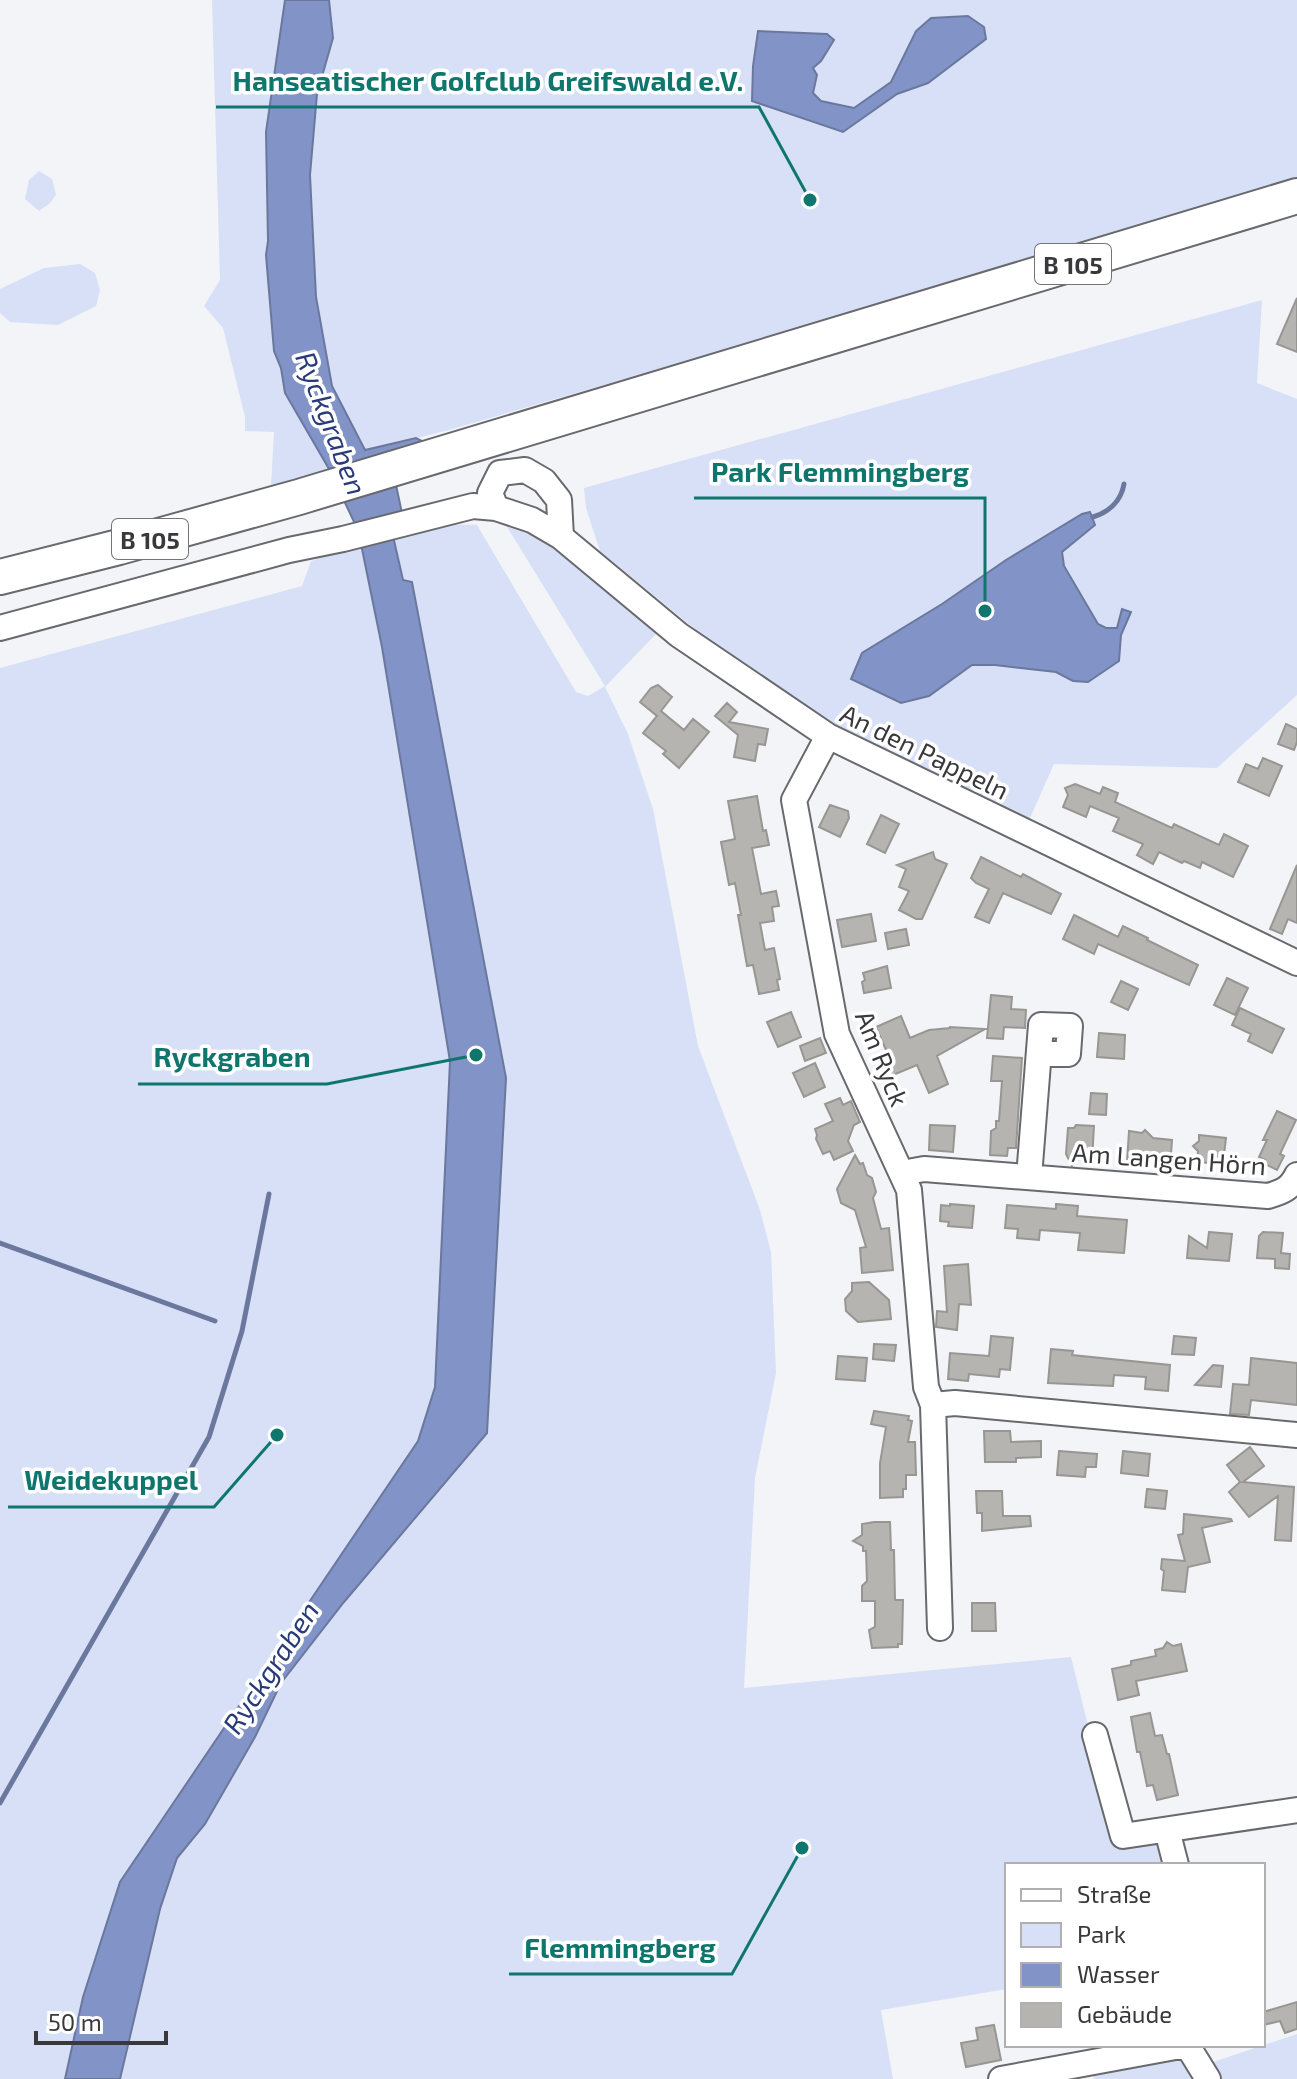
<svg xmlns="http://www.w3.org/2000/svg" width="1297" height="2079" font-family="'Exo 2',sans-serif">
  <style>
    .green { fill: #d8e0f7 }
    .water { fill: #8193c7; stroke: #6b789d; stroke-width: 2 }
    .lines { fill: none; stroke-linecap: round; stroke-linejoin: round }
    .stream { stroke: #6b789d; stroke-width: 5 }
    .building { fill: #b6b4b0; stroke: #989692; stroke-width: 2 }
    .minor-casing { stroke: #68696d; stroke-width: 28 }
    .highway-casing { stroke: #68696d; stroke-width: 38 }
    .minor { stroke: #fff; stroke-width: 24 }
    .highway { stroke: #fff; stroke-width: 34 }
    .labels { text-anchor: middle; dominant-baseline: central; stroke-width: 7; stroke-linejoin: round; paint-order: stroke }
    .shield { fill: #fff; stroke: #747476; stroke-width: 2 }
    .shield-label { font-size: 24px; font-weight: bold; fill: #39393b }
    .street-label { font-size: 26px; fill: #39393b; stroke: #fff }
    .water-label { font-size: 28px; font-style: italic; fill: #293a79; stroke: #fff }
    .leader { fill: none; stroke: #0f766e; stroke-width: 3 }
    .callout-dot { fill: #0f766e; stroke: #fff; stroke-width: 3 }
    .callout-label { font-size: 28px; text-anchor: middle; font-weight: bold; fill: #0f766e; stroke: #fff; stroke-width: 7; stroke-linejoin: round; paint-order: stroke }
  </style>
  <rect width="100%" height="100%" fill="#f2f4f8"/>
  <path class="green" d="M212,0h73l-19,255 8,96 7,17 4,25 44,76 -35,10 2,8 -24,1 -1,-2 3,-54 -29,-1v-14l-22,-89 -19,-22 16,-26z
    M329,0h968v180l-326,98 -522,152 -84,21 -33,-65 -16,-89 -6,-122 7,-81 16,-56z
    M39,171l13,8 4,16 -7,9 -10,7 -14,-12 4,-19z
    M80,264l15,9 5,17 -4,16 -38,19 -48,-3 -10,-9v-24l44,-21z
    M1262,300l-5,83 40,16v296l-80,73 -163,-4 -24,54 -6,7 -189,-95 -90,-60 -145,-119 -14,-43 -2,-20z
    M444,524l33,1 99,167 12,4 17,-10 -98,-159 28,7 122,99 -52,54 23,47 25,75 45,237 62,164 11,42 5,121 -21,105 -11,210 327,-31 47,189 43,-5 9,24h-163v124l-126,21 12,69h-773l40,-170 17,-51 28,-34 50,-87 26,-54 63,-81 143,-169 19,-355 -94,-495 -9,-3 -10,-45z
    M361,544l21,103 68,414 -15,326 -17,54 -298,441 -37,115 -18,82h-65v-1411l302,-82 9,-25z
    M1297,2034v45h-80l-10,-15z
    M1179,2054l17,25h-102l-2,-10z"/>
  <path class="water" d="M285,0h44l4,38 -16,56 -7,81 6,122 16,89 33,64 51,-12 8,4 -35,10 17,80 -13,4 10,44 9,2 94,496 -19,355 -143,169 -63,81 -26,54 -50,87 -28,34 -17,51 -40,170h-55l18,-82 37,-115 298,-441 17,-54 15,-326 -68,-414 -21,-103 -5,-18 -27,-57 -44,-76 -4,-25 -7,-17 -8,-96 2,-14 -2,-109z
    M968,16l16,11 2,12 -58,44 -31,11 -54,38 -91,-31 1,-35 5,-35 69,3 7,6 -13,21 -8,7 4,7 -4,18 8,8 33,7 37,-26 25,-51 15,-13z
    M1090,512l5,13 -33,27 2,14 34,58 8,4h11l5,-19 9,3 -10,23 -2,26 -31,21 -15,-1 -17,-9 -61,-7h-23l-43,31 -28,7 -50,-24 11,-26 80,-49 64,-44 76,-46z"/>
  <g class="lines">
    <path class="stream" d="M1093,517c16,-5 28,-16 31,-33
      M0,1243l215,78
      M0,1803l209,-366 33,-106 27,-137"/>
  </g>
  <path class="building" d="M1297,298v54l-20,-8z
    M658,685l14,12 -11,14 23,19 9,-11 16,13 -30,36 -16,-14 3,-3 -23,-18 14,-17 -17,-14 11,-14z
    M727,703l10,9 -8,10 39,7 -3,16 -7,-1 -3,17 -21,-4 4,-22 -23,-19z
    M1286,724l11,5v13l-3,8 -16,-6z
    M1263,758l19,8 -13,30 -31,-14 8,-18 12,5z
    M1075,784l25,10 3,-7 15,6 -3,9 57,26 2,-4 45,21 5,-11 24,12 -15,31 -31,-15 -2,6 -16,-7 -2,2 -23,-11 -6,12 -16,-9 6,-11 -30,-13 6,-13 -29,-12 -4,11 -23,-10 5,-12 -3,-7z
    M757,796l6,35 3,-1 3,15 -17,3 9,46 15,-3 3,15 -7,1 2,14 -14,2 5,27 9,-2 6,31 -3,1 2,10 -20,4 -6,-29 -6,1 -9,-51h3l-6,-32 -6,2 -8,-43 14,-3 -7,-38z
    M830,805l18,6 1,7 -9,19 -21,-10z
    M881,815l18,9 -14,29 -18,-9z
    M933,852l2,7 12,5 -25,55h-6l-17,-9 10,-19 -10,-4 7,-18 -9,-4z
    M981,857l40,20 2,-3 38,20 -10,20 -48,-21 -14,30 -14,-6 14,-28 -13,-6 -5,-5z
    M1297,865v58l-9,-4 -6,15 -12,-5z
    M871,914l5,27 -34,6 -5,-27z
    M1074,915l44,22 5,-11 25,12 -1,2 51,25 -9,20 -91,-41 -4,10 -31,-15z
    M906,929l3,16 -21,4 -3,-16z
    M887,966l4,22 -27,5 -2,-11 3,-2 -2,-7z
    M1227,978l21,10 -13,27 -21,-10z
    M1121,981l17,8 -10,21 -17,-8z
    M991,995l21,2 -1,12 15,1 -1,18 -21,-1 -1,12 -16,-1z
    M1240,1008l44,21 -12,24 -24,-12 3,-7 -19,-9z
    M791,1012l10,25 -23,10 -11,-25z
    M901,1016l9,22 19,-8 21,-2v-1l35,2 -48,27 11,28 -19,9 -12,-28 -36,15 -6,-14 15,-7 -14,-32z
    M1099,1033l26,2 -1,24 -27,-2z
    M820,1038l6,15 -21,8 -5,-15z
    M993,1056l29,2 -6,90h-8l-1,8 -17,-1 1,-24 5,-3v-7h3l3,-40h-11z
    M815,1063l10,24 -21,10 -11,-24z
    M1091,1093l16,1 -1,21 -17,-1z
    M840,1098l3,7 8,-4 9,21 -6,3 -6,16 5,10 -19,9 -4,-9 -7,3 -7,-15 1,-4 -2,-6 18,-8 -8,-17z
    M1277,1111l19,9 -16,34 4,2 -7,14 -14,-7 2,-3 -6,-3 8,-17h-4z
    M930,1125l25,1 -2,26 -24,-2z
    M1076,1125l18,1 -2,34 -16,-1 -4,7 -6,-12 2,-26h6z
    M1145,1130l8,8 19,2 -1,15 -21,-1 -1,10 -22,-2 2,-31 13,2z
    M1199,1135l27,3 -3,26 -26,-2 1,-11 -5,-5 6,-5z
    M855,1155l5,9 3,-1 4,12 5,3 4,14 -3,6 8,31 8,-1 4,42 -31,3 -2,-25 6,-1 -11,-37 -14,-7 -4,-14z
    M950,1204l24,2 -2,22 -24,-2 1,-4 -9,-1 1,-16 9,1z
    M1056,1204l22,2 -1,10 50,4 -3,33 -46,-3 2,-17 -40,-3 -1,10 -22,-2 1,-9 -13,-1 2,-23 49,4z
    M1209,1232l23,2 -3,27 -42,-3 2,-22 18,12z
    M1263,1232l20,1 -2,20 9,1 -1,15 -14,-1v-9l-18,-1 2,-22z
    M968,1264l3,41 -12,-1 -2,26 -21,-3 1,-16 10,1 -3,-46z
    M869,1282l20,18 2,19 -33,3 -12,-11 -1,-12 7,-8v-8z
    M991,1336l22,2 -3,32 -10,-1 -1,8 -30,-3 -1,7 -20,-2 2,-26 39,3z
    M1174,1336l22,2 -2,17 -22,-1z
    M874,1344l22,1 -2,16 -21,-2z
    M1051,1349l22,2 -1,4 98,10 -2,26 -23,-2 1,-12 -32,-2 -1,11 -65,-3z
    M838,1356l29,2 -2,23 -29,-2z
    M1251,1358l46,5v42l-46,-5 -2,15 -19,-1 3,-30 16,1z
    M1213,1365l10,1 -2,21 -26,-2z
    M874,1411l35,5 -1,4 4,1 -4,21h7l1,33h-10v14h-3v8l-23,1v-35l6,-36 -15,-3z
    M984,1431h26l1,11 30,-1v16l-25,1v4h-31z
    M1250,1447l14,19 -21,16 51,5 -3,54 -16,-1 3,-44 -29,21 -20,-25 11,-10 -13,-17z
    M1059,1451l38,3 -1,13h-10l-1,10 -28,-2z
    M1123,1451l27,3 -2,22 -27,-3z
    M1147,1489l20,2 -2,18 -20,-2z
    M976,1491h26l1,25h27l1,10 -49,5v-18h-5z
    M1184,1514l47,5 1,2 -30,7 8,34 -22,5 -3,25 -23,-2 2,-19 -3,-2 1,-10 23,2 -7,-26 5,-1z
    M874,1522h16l1,28h3l1,50h8l-1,44h-4v3l-26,1 -3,-18 6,-3v-26h-13v-15l5,-5 -1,-30h-3v-5l-10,-5 9,-6v-11z
    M972,1603h23l1,28h-24z
    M1167,1642l6,4 8,-2 6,27 -51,10 3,14 -21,5 -6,-31 19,-4v-4l25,-5 -1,-6 8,-2z
    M1150,1713l5,23 7,-1 5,19h2l9,41 -21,5 -4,-15 -6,1 -7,-34h-3l-6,-35z
    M1297,2002v27l-12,4 -5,-12 -17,4v-13z
    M994,2025l7,35 -35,7 -5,-24 17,-3 -2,-12z"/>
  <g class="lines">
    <g class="minor-casing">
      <path id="minor" d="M496,508l-6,-15 10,-20 25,-3 19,11 15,19 2,37
        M0,628l289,-78 54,-11 130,-33 23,2 36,12 29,17 118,98 149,101 469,227
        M828,736l-34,64 43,234 72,156 17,197 7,18 7,223
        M902,1173l22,-4 344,27c14,-4 22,-7 29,-21
        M1029,1177l12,-152 29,1 -2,28h-29
        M933,1405l22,-2 342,32
        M1095,1735l28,101 174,-26
        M1167,1830l9,35
        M1187,2045l21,34
        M1001,2079l185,-34"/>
    </g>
    <g class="highway-casing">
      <path id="highway" d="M0,577l119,-30 180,-50 998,-301"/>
    </g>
    <use href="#minor" class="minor"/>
    <use href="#highway" class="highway"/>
  </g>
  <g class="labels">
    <g class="shield">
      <rect x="1035" y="244" width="76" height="40" rx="6"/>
      <rect x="112" y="519" width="76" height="40" rx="6"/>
    </g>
    <g class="shield-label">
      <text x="1073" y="264">B 105</text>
      <text x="150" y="539">B 105</text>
    </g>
    <g class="street-label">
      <text transform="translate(925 751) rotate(26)">An den Pappeln</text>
      <text transform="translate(883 1058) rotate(68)">Am Ryck</text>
      <text transform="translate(1169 1158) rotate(4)">Am Langen Hörn</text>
    </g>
    <g class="water-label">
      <text transform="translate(332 423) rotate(69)">Ryckgraben</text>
      <text transform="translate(270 1667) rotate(-57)">Ryckgraben</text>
    </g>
  </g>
  <path class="leader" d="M810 200L759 107H216M985 611L985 498H694M476 1055L327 1084H138M277 1435L214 1507H8M802 1848L732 1974H509"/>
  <g class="callout-dot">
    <circle cx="810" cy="200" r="8"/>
    <circle cx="985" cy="611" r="8"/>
    <circle cx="476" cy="1055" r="8"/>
    <circle cx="277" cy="1435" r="8"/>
    <circle cx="802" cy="1848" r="8"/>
  </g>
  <g class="callout-label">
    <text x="488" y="91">Hanseatischer Golfclub Greifswald e.V.</text>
    <text x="840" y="482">Park Flemmingberg</text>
    <text x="232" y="1067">Ryckgraben</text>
    <text x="111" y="1490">Weidekuppel</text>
    <text x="620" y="1958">Flemmingberg</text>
  </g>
  <rect x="1005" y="1863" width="260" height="184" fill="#ffffff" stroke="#b0b0b1" stroke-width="2"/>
  <rect x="1021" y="1889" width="40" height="12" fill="#ffffff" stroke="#b0b0b1" stroke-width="2"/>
  <text x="1077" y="1903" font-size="24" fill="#39393b">Straße</text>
  <rect x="1021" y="1923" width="40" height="24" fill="#d8e0f7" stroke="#b0b0b1" stroke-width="2"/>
  <text x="1077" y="1943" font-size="24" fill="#39393b">Park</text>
  <rect x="1021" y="1963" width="40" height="24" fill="#8193c7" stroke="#b0b0b1" stroke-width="2"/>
  <text x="1077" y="1983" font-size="24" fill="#39393b">Wasser</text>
  <rect x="1021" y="2003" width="40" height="24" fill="#b6b4b0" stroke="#b0b0b1" stroke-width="2"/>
  <text x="1077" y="2023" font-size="24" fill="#39393b">Gebäude</text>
  <path d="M36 2031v12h130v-12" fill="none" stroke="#39393b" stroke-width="4"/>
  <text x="48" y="2031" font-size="24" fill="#39393b" stroke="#ffffff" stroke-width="6" paint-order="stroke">50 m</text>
</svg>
